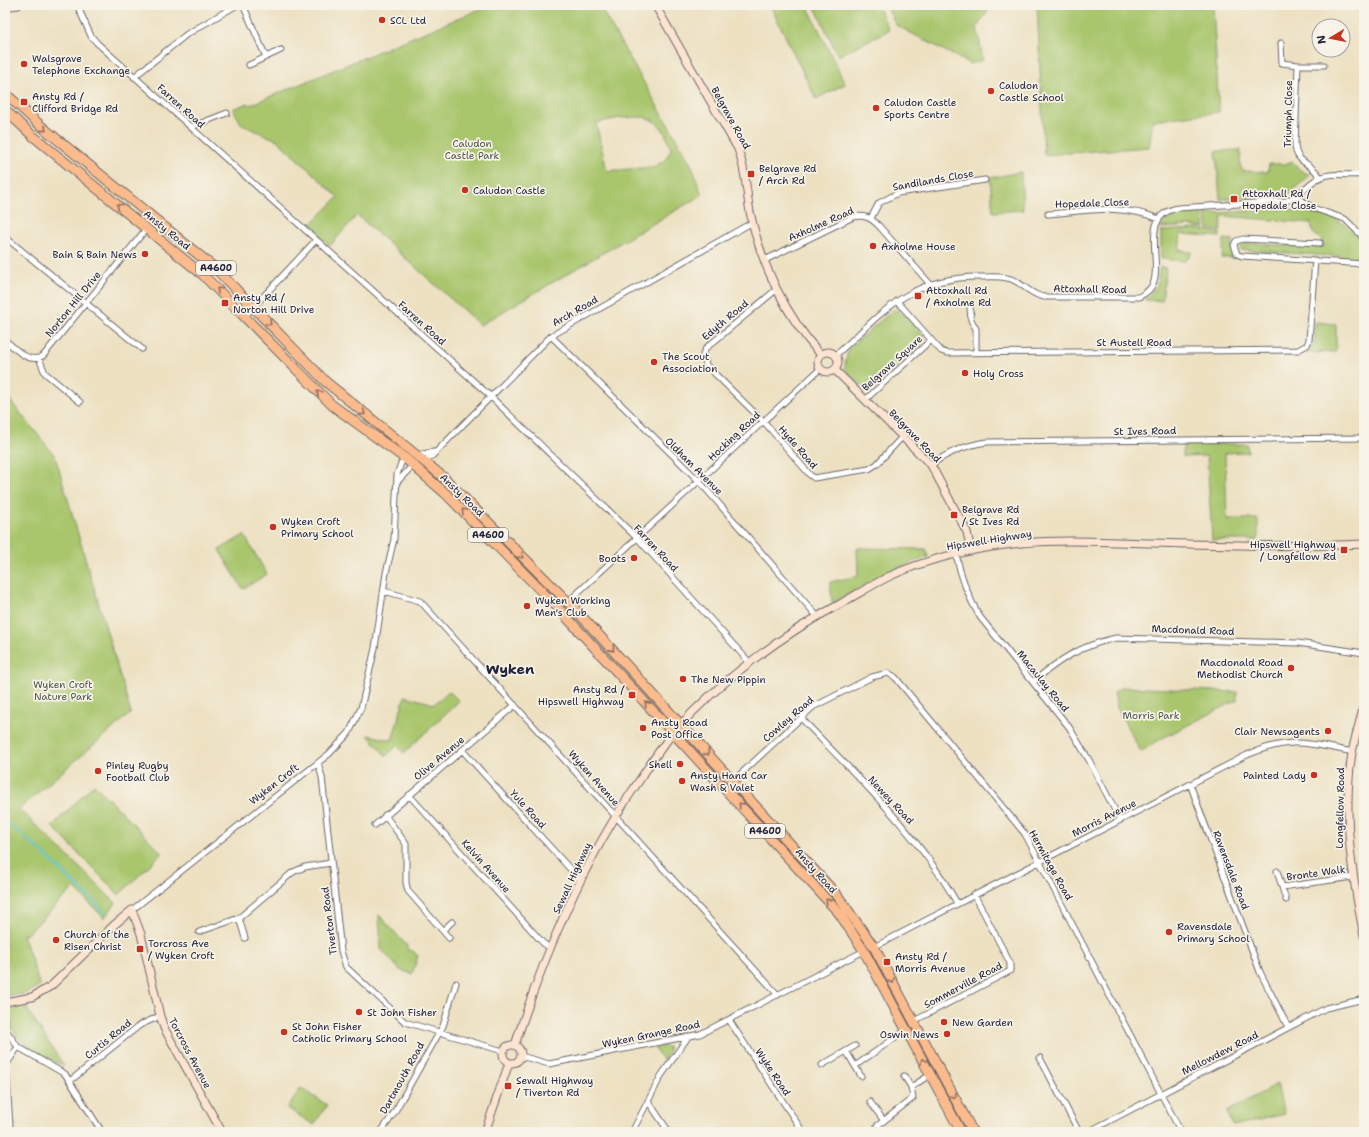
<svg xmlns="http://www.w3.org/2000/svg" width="1369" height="1137" font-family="'Shantell Sans',sans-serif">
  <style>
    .green { fill: #a9c66d; stroke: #667454; fill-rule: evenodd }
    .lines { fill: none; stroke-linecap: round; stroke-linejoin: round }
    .stream { stroke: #5dc8d7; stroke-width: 2 }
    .street-casing { stroke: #69656a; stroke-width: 7 }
    .secondary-casing { stroke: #69656a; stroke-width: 9 }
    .highway-casing { stroke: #69656a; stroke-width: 11 }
    .street { stroke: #fff; stroke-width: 5 }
    .secondary { stroke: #fde4d1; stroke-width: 7 }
    .highway { stroke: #fbbb8c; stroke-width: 9 }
    .oneway { stroke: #8e6e64 }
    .poi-dot { fill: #c8321e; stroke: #f7f3e8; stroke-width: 1.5 }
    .labels { text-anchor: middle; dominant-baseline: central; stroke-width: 3.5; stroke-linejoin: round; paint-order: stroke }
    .shield { fill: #f7f3e8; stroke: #62616f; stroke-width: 1 }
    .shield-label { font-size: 9px; font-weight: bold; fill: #22223b }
    .poi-label { font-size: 10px; fill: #22223b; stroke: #f7f3e8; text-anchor: start }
    .street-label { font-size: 10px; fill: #22223b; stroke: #f7f3e8 }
    .park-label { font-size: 10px; fill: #4a534a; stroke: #f7f3e8 }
    .district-label { font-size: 14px; font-weight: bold; fill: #22223b; stroke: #f7f3e8 }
  </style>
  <rect width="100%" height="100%" fill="#f7f3e8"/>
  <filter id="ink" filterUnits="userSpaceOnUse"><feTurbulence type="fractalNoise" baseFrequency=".025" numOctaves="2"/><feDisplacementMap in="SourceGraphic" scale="8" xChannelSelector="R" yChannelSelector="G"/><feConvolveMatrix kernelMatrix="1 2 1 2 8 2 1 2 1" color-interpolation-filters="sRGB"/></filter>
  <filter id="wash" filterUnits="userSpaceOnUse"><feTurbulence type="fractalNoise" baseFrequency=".012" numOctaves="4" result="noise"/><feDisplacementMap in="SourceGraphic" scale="16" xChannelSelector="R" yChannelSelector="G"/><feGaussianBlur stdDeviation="0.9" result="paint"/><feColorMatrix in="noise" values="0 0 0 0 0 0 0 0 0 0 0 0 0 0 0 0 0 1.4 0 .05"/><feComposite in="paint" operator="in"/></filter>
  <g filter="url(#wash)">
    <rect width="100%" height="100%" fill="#ede1c2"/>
    <path class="green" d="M490,5h109l93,161 10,29 -222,130 -123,-110 -27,31 -21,-20 29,-29 -61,-57 -35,-15 -9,-16 15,-6 2,2zM642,117c18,3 24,15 29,33l-7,11 -11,6 -46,4 -11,-48 24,-5z
      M781,5h26l38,79 -29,15 -44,-90z
      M814,5h63l12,25 -51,26z
      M886,5h106l-15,22 6,33 -13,4 -74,-39z
      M1037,5h176l6,107 -66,8 -4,27 -105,8z
      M1241,150l-1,15 3,6 25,1 1,-8h16l7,-3 8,9 10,5 -20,18 -8,3 -62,3 -4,-48z
      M1021,172l2,38 -30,2 -3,-34z
      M1275,209c20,0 56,5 72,17 6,5 12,12 17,18v14l-122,-8 -2,-1 2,-6 82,4v-2l-3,-1 1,-4 -9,-7 -2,-10 -89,-7 -1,15 -13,-2 -3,-15z
      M1202,213l3,15 -15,-2 -29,2c6,-16 26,-14 41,-15z
      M1198,229l22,4v4l-39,-3 -2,16 12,2 -1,5 -6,4 -23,-2v-28z
      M1224,239l9,1 -2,8 6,10h-15z
      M1160,267l6,1 -4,33 -17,-1 12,-14z
      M893,310c9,-1 30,21 31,30l-6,8 -45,40h-9l-16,-15 -3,-5v-5l4,-15z
      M1315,322l21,2v28l-30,1 8,-9z
      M5,394l50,62 76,257 -112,96 97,94 -12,15 -30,-30 -48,47 -3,-1 17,52 -16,8 -19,2z
      M1183,444h64l1,8 -23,1 2,66h31v21h-46l-5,-84 -24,1z
      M244,535l23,39 -24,15 -24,-39z
      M857,548l69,1 2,8 -30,11 -66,35 -2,-21 28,-6z
      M1122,687l115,5v8l-82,42 -14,10 -24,-44 -3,-16z
      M449,691l10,10 -55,52 -7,-7 -11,10 -18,-21 24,5 13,-44 29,8z
      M94,784l68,69 -43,42 -67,-69z
      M379,915l29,32 -1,3 6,1 5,5 -6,18 -12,-4 -19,-21z
      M23,1003l41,63c-24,-13 -59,-24 -54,-58z
      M664,1046l4,1 1,4 -5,10 -10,-13z
      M1277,1084l7,30 -51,12 -6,-14z
      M301,1088l26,17 -13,20 -27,-17z"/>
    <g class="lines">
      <path class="stream" d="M5,821l36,30 64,62"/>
    </g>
  </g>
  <g filter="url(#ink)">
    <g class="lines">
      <g class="street-casing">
        <path id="street" d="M77,5l14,31 6,7 391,351 152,147 110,122
          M243,5l23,52
          M1281,43l1,20 16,2
          M249,65l32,-15
          M134,77l53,-43 50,-29
          M191,127l36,-14
          M1320,177c-9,-15 -24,-13 -25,-32l3,-80h26
          M1296,197l17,11 32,11 19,19
          M1048,214c39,-3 73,-11 111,5
          M871,218l8,-15 19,-10 87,-13
          M5,237l137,112
          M1320,243l-77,-4 -7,2 -2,4 3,9 5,2 122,8
          M765,260l88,-43c12,-2 17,0 26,9l51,58
          M777,289l-71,59 -3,6 3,11 60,59 44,51 4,3 55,-9 8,-5 26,-28
          M897,301l44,50 6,2 351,-3 9,-5 2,-5 6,-80
          M970,307l1,13 5,9v23
          M245,316l71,-76
          M551,336l148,145 118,135
          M5,340c10,8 24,25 38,16l104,-128
          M836,355c47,-43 74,-78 143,-78 9,0 19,-1 28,1 14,2 22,17 37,19h95c6,-4 11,-6 14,-13 10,-23 -15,-69 25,-76l108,-7c14,-4 20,-17 33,-23 15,-7 30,-1 45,-4
          M39,358l6,15 35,29
          M865,400l66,-60
          M416,455l18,-3
          M423,461l9,-5 119,-120 202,-114
          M931,465c16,-12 35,-20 56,-23l377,-4
          M398,481l16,-17
          M956,554c5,24 12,43 24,63l89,110 20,33 31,60
          M384,591l36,10 358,394
          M572,598l248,-229
          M1033,682c27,-23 47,-36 83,-44l182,5 66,10
          M801,718c55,58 116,114 156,185
          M462,750l119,131
          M318,763l4,14 19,174 5,16 59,55 98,29
          M733,781l80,-74 59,-30 16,-4 7,4 130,157 156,298
          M1190,784l70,188 28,55
          M409,795l134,148 7,5
          M385,815l21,29v39l2,8 41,47
          M375,825l140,-120
          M1277,871l9,29
          M1282,887l71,-10
          M132,910l197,-156 20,-21 12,-25 14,-60 11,-75 8,-34 3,-64 4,-12 5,-5
          M239,918l6,20
          M443,930l9,-8
          M199,932l40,-14 54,-46 12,-5 26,-4
          M874,947l373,-192c45,-19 60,-12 106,-3
          M5,1020l1,10 12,17 47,27 37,58
          M729,1020l74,112
          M914,1021l96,-50v-8l-36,-69
          M846,1051l15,25
          M521,1056l28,8 151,-30 164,-83
          M1040,1058l39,74
          M822,1065l33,-19
          M855,1066l51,-36
          M70,1081l70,-56 20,-9
          M911,1087l19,-12
          M648,1101l21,31
          M870,1102l14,19
          M877,1126l36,-28 -2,-11 -7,-11
          M10,1127l-4,-62 12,-18
          M381,1132l13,-19 49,-87 13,-43
          M632,1132l29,-56 27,-39
          M1088,1132l238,-124 38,-9"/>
      </g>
      <g class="secondary-casing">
        <path id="secondary" d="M655,5l83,144c8,22 8,41 12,63 11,52 35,103 71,143
          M5,7l13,-2
          M818 362a10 10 0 1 1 20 0a10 10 0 1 1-20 0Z
          M835,370l96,95 36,67 4,19
          M1364,705c-4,16 -9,32 -12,48 -10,62 0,122 12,183
          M5,1002l27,-5 19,-11 63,-61 18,-15 9,24 19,82 4,12 58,104
          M515,1045c30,-92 68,-184 124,-264 11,-17 22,-34 35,-49 44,-50 108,-97 166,-128 16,-9 32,-19 48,-27 42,-20 88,-29 133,-34 45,-4 89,-1 133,0 70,2 140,4 210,1
          M503 1054a9 9 0 1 1 18 0a9 9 0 1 1-18 0Z
          M485,1132l24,-69"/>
      </g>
      <g class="highway-casing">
        <path id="highway" d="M5,93l36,33 175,143 110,113 116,94 132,132 263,287 37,52 99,185
          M5,110l28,26 170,139 129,130 74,54 39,34 114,116 280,304 25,38 97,181"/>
      </g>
      <use href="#street" class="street"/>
      <use href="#secondary" class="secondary"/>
      <use href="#highway" class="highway"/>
    </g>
    <defs><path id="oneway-chevron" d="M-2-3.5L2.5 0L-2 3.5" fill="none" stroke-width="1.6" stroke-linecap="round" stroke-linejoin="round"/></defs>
    <g class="oneway">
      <use href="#oneway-chevron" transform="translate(44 129) rotate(40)"/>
      <use href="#oneway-chevron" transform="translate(119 206) rotate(-141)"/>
      <use href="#oneway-chevron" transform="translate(219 290) rotate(-137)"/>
      <use href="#oneway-chevron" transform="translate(269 323) rotate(46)"/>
      <use href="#oneway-chevron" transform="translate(319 393) rotate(-137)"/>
      <use href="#oneway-chevron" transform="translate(363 413) rotate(37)"/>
      <use href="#oneway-chevron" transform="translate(464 511) rotate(-135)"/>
      <use href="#oneway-chevron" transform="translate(521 556) rotate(45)"/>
      <use href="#oneway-chevron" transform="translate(612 649) rotate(48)"/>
      <use href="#oneway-chevron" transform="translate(647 704) rotate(-132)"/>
      <use href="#oneway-chevron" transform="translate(707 753) rotate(47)"/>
      <use href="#oneway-chevron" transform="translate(741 805) rotate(-133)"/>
      <use href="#oneway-chevron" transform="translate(828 901) rotate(-131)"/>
      <use href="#oneway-chevron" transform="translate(892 981) rotate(62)"/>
      <use href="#oneway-chevron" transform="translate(923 1061) rotate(-119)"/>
      <use href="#oneway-chevron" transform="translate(954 1096) rotate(62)"/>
    </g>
  </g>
  <g class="poi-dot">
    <circle cx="382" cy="20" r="4"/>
    <circle cx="24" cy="64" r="4"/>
    <circle cx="991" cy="91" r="4"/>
    <rect x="20" y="98" width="8" height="8" rx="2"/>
    <circle cx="876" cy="108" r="4"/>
    <rect x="747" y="170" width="8" height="8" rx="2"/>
    <circle cx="465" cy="190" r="4"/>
    <rect x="1230" y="195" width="8" height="8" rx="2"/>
    <circle cx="873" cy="246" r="4"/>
    <circle cx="145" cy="254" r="4"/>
    <rect x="914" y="292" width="8" height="8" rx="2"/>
    <rect x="221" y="299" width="8" height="8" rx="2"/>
    <circle cx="654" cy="362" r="4"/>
    <circle cx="965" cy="373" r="4"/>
    <rect x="950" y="511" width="8" height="8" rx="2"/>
    <circle cx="273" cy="527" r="4"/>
    <rect x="1340" y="546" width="8" height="8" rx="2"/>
    <circle cx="634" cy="558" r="4"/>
    <circle cx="527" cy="606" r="4"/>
    <circle cx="1291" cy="668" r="4"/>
    <circle cx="683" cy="679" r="4"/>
    <rect x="628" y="691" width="8" height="8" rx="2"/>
    <circle cx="643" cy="728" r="4"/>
    <circle cx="1328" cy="731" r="4"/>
    <circle cx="680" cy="764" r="4"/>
    <circle cx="98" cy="771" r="4"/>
    <circle cx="1314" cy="775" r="4"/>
    <circle cx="682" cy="781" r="4"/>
    <circle cx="1169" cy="932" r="4"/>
    <circle cx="56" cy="940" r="4"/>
    <rect x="136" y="945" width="8" height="8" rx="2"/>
    <rect x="883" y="958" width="8" height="8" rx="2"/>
    <circle cx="359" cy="1012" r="4"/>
    <circle cx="944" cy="1022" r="4"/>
    <circle cx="284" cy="1032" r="4"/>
    <circle cx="947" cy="1034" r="4"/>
    <rect x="504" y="1082" width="8" height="8" rx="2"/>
  </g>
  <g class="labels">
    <g class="shield">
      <rect x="196" y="261" width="40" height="14" rx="3"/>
      <rect x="468" y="528" width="40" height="14" rx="3"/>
      <rect x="745" y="824" width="40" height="14" rx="3"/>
    </g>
    <g class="shield-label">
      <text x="216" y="268">A4600</text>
      <text x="488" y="535">A4600</text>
      <text x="765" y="831">A4600</text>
    </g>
    <g class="poi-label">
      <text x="390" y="20">SCL Ltd</text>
      <text x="32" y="58">Walsgrave<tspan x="32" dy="12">Telephone Exchange</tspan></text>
      <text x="999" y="85">Caludon<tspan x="999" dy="12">Castle School</tspan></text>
      <text x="32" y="96">Ansty Rd /<tspan x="32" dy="12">Clifford Bridge Rd</tspan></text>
      <text x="884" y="102">Caludon Castle<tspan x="884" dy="12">Sports Centre</tspan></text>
      <text x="759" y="168">Belgrave Rd<tspan x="759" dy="12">/ Arch Rd</tspan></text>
      <text x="473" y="190">Caludon Castle</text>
      <text x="1242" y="193">Attoxhall Rd /<tspan x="1242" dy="12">Hopedale Close</tspan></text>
      <text x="881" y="246">Axholme House</text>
      <text x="137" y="254" text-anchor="end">Bain &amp; Bain News</text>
      <text x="926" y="290">Attoxhall Rd<tspan x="926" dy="12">/ Axholme Rd</tspan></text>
      <text x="233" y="297">Ansty Rd /<tspan x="233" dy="12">Norton Hill Drive</tspan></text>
      <text x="662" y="356">The Scout<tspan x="662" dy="12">Association</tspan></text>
      <text x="973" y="373">Holy Cross</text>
      <text x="962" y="509">Belgrave Rd<tspan x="962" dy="12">/ St Ives Rd</tspan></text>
      <text x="281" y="521">Wyken Croft<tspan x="281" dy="12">Primary School</tspan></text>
      <text x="1336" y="544" text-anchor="end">Hipswell Highway<tspan x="1336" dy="12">/ Longfellow Rd</tspan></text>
      <text x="626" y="558" text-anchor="end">Boots</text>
      <text x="535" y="600">Wyken Working<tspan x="535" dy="12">Men's Club</tspan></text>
      <text x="1283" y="662" text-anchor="end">Macdonald Road<tspan x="1283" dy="12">Methodist Church</tspan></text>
      <text x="691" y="679">The New Pippin</text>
      <text x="624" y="689" text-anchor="end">Ansty Rd /<tspan x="624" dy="12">Hipswell Highway</tspan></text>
      <text x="651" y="722">Ansty Road<tspan x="651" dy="12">Post Office</tspan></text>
      <text x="1320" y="731" text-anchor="end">Clair Newsagents</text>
      <text x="672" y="764" text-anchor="end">Shell</text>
      <text x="106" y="765">Pinley Rugby<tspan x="106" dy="12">Football Club</tspan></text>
      <text x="690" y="775">Ansty Hand Car<tspan x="690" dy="12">Wash &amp; Valet</tspan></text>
      <text x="1306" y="775" text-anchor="end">Painted Lady</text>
      <text x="1177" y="926">Ravensdale<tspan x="1177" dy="12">Primary School</tspan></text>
      <text x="64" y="934">Church of the<tspan x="64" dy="12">Risen Christ</tspan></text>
      <text x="148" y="943">Torcross Ave<tspan x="148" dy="12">/ Wyken Croft</tspan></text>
      <text x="895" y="956">Ansty Rd /<tspan x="895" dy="12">Morris Avenue</tspan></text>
      <text x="367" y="1012">St John Fisher</text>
      <text x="952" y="1022">New Garden</text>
      <text x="292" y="1026">St John Fisher<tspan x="292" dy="12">Catholic Primary School</tspan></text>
      <text x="939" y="1034" text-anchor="end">Oswin News</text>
      <text x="516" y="1080">Sewall Highway<tspan x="516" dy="12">/ Tiverton Rd</tspan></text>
    </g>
    <g class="street-label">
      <text transform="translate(181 106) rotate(42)">Farren Road</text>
      <text transform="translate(1288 114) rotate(-89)">Triumph Close</text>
      <text transform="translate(731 118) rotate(61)">Belgrave Road</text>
      <text transform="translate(933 180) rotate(-10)">Sandilands Close</text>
      <text transform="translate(1092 203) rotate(-2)">Hopedale Close</text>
      <text transform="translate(821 224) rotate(-24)">Axholme Road</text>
      <text transform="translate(167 230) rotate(39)">Ansty Road</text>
      <text transform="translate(1090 289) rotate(1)">Attoxhall Road</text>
      <text transform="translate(73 304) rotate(-51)">Norton Hill Drive</text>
      <text transform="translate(575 311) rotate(-30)">Arch Road</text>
      <text transform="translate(725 320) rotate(-40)">Edyth Road</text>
      <text transform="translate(422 323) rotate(42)">Farren Road</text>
      <text x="1134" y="342">St Austell Road</text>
      <text transform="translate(892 363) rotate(-42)">Belgrave Square</text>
      <text transform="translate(1145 431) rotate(-1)">St Ives Road</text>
      <text transform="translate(734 436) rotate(-43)">Hocking Road</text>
      <text transform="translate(915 436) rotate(46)">Belgrave Road</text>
      <text transform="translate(798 447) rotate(49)">Hyde Road</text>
      <text transform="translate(694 466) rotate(45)">Oldham Avenue</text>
      <text transform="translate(462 495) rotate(44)">Ansty Road</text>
      <text transform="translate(989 540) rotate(-9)">Hipswell Highway</text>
      <text transform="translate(656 548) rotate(47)">Farren Road</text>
      <text transform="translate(1193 630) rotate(2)">Macdonald Road</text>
      <text transform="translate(1043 681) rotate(51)">Macaulay Road</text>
      <text transform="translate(788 719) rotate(-41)">Cowley Road</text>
      <text transform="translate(439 758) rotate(-40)">Olive Avenue</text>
      <text transform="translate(594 778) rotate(48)">Wyken Avenue</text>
      <text transform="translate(274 784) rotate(-38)">Wyken Croft</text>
      <text transform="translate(891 800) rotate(47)">Newey Road</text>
      <text transform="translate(1340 808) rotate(-89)">Longfellow Road</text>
      <text transform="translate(528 809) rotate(48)">Yule Road</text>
      <text transform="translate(1104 818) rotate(-27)">Morris Avenue</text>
      <text transform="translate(1051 865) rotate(61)">Hermitage Road</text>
      <text transform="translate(486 866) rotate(48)">Kelvin Avenue</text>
      <text transform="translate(1231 870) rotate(69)">Ravensdale Road</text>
      <text transform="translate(816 871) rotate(48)">Ansty Road</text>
      <text transform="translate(1316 873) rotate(-8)">Bronte Walk</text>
      <text transform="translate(572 878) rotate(-65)">Sewall Highway</text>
      <text transform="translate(329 921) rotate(-97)">Tiverton Road</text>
      <text transform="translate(963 985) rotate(-28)">Sommerville Road</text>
      <text transform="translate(651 1034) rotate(-12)">Wyken Grange Road</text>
      <text transform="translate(108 1039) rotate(-39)">Curtis Road</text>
      <text transform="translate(190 1053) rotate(62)">Torcross Avenue</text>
      <text transform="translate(1220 1053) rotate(-27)">Mellowdew Road</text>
      <text transform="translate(773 1072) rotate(56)">Wyke Road</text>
      <text transform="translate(402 1078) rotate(-61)">Dartmouth Road</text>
    </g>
    <g class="park-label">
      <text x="472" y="143">Caludon<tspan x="472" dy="12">Castle Park</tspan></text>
      <text x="63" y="684">Wyken Croft<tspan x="63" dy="12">Nature Park</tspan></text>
      <text x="1151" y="715">Morris Park</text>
    </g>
    <g class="district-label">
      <text x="510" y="669">Wyken</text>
    </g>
  </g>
  <rect width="1369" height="1137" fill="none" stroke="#f7f3e8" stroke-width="20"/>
  <g transform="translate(1331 38) rotate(260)"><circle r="19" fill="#f7f3e8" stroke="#a29fa3"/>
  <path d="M0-3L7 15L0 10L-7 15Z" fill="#c8321e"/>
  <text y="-6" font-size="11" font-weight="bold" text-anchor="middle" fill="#22223b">N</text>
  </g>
</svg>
